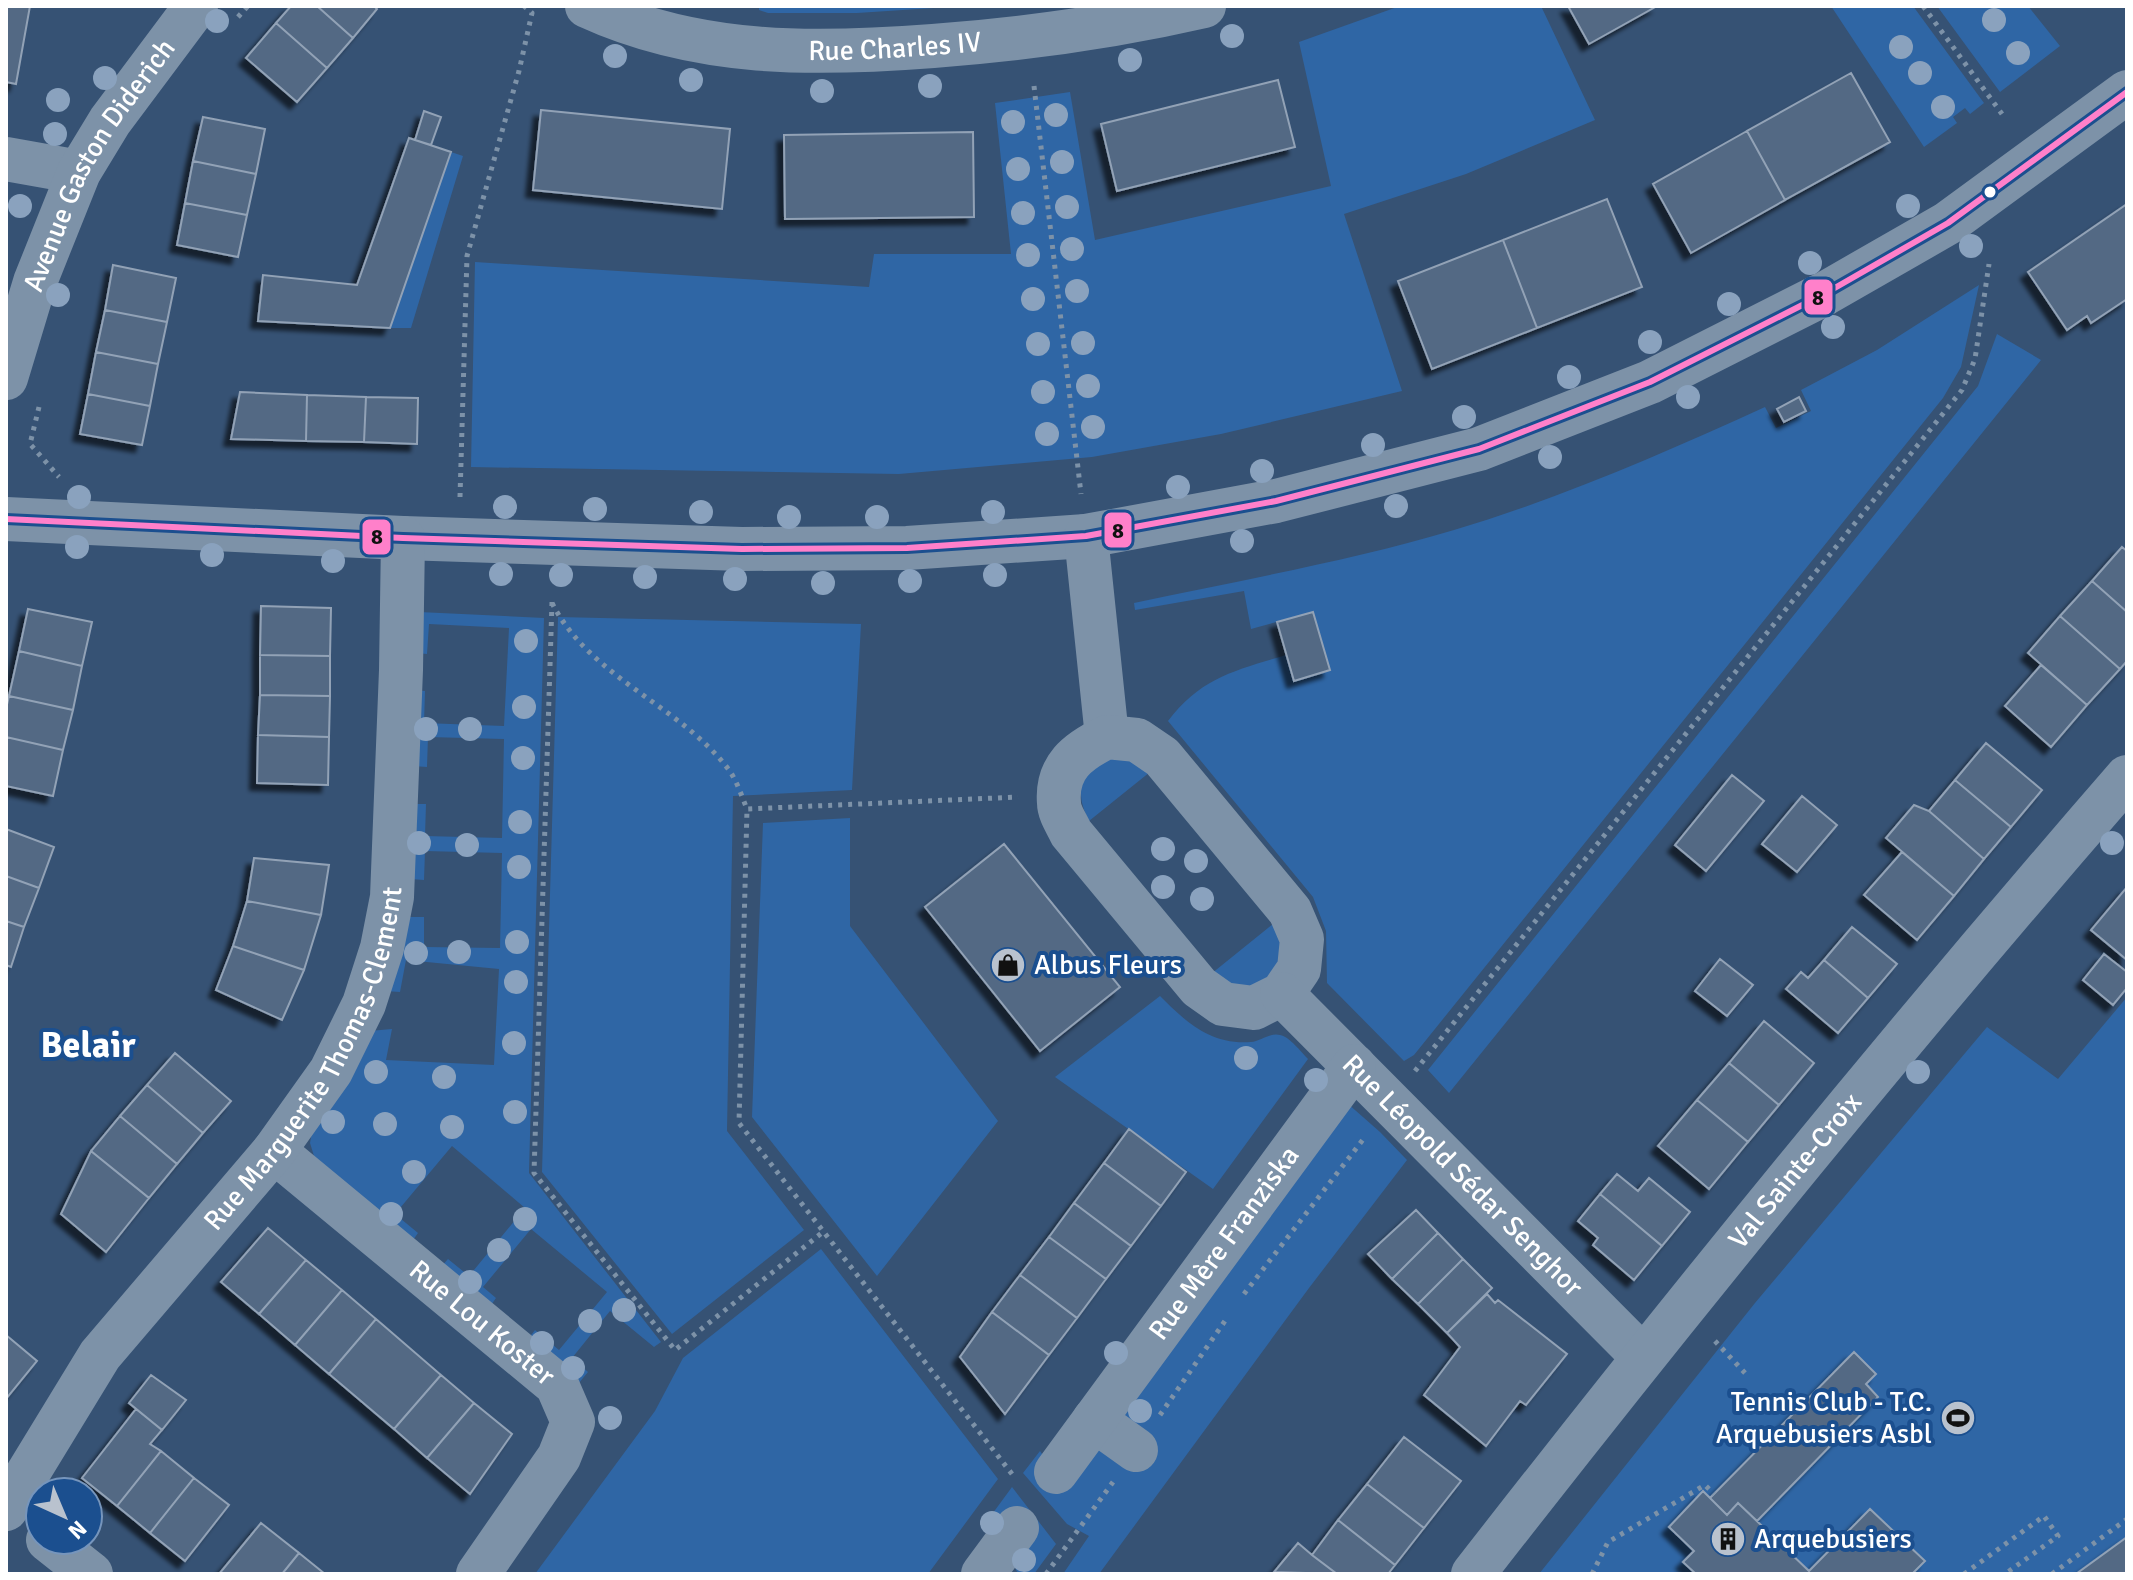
<svg xmlns="http://www.w3.org/2000/svg" width="2133" height="1580" font-family="Signika,sans-serif">
  <style>
    .green { fill: #2f66a5 }
    .building { fill: #526984; stroke: #92a2b6; stroke-width: 2; filter: url(#shadow) }
    .lines { fill: none; stroke-linecap: round; stroke-linejoin: round }
    .path { stroke: #7d92a8; stroke-width: 5; stroke-dasharray: 4 6; stroke-linecap: butt }
    .minor { stroke: #7d92a8; stroke-width: 44 }
    .bus-1-casing { stroke: #1b4f8f; stroke-width: 12 }
    .bus-1 { stroke: #ff80ca; stroke-width: 6 }
    .tree { fill: #8aa2be }
    .bus-dot { fill: #fff; stroke: #1b4f8f; stroke-width: 3 }
    .labels { text-anchor: middle; dominant-baseline: central; stroke-width: 8; stroke-linejoin: round; paint-order: stroke }
    .street-label { font-size: 28px; fill: #fff; stroke: #1b4f8f }
    .poi-label { font-size: 28px; fill: #fff; stroke: #1b4f8f; text-anchor: start }
    .district-label { font-size: 36px; font-weight: bold; fill: #fff; stroke: #1b4f8f }
    .line-badge { stroke: #1b4f8f; stroke-width: 3 }
    .pale-badge-label { font-size: 22px; text-anchor: middle; font-weight: bold; fill: #111 }
  </style>
  <defs>
    <filter id="shadow"><feDropShadow dx="-7" dy="7" stdDeviation="2" flood-color="#0009"/></filter>
  </defs>
  <rect width="100%" height="100%" fill="#365274"/>
  <path class="green" d="M759,6h205l-107,7h-89l-9,-3z
    M1400,6h141l54,114 -129,54 -122,40 58,177 -181,43 -129,23 -193,17 -428,-7 4,-205 394,25 5,-33h137l-16,-151 75,-11 25,148 236,-54 -32,-144z
    M1831,6h82l71,97 -14,11 -5,-6 -12,9 4,6 -33,24z
    M1937,6h91l32,40 -60,46z
    M451,152l12,4 -52,172h-21z
    M1979,285l-18,82 -18,31 -529,657 -10,6 -77,-78 -1,-52 -13,-34 -145,-176c33,-44 69,-51 118,-66l8,25 35,-10 -16,-58 -62,17 -7,-38 -109,19 -1,-7c107,-23 216,-42 320,-73 107,-32 210,-77 311,-123l11,21 35,-17 -10,-21 76,-40z
    M1997,334l44,26 -592,733 -21,-23 550,-684z
    M419,612l125,6 -15,555 132,169 -7,5 -44,-36 -38,47 16,14 -10,12 -50,-45 7,-9 24,20 48,-58 -76,-63 -48,58 13,11 -7,10 -48,-41 7,-8 21,17 56,-68 -73,-62 -57,68 23,19 -7,10 -97,-87 -4,-13 3,-17 56,-95 23,-2 -6,31 108,5 5,-96 -93,-9 -6,32 -15,-1 20,-74h19v30l76,1 2,-95 -77,-2 -1,29 -14,-1 3,-75h13l-1,32 77,2 2,-99 -76,-2 -1,30 -14,-1 2,-76 10,1 -1,32 80,3 5,-98 -80,-4 -2,30 -10,-1z
    M558,617l303,7 -9,166 -119,6 -6,335 77,99 -132,104 -130,-162z
    M1118,752l32,20 -61,49c-11,-22 -10,-34 -1,-56z
    M850,818v108l148,195 -121,155 -125,-159 11,-294z
    M1273,924c4,8 9,15 8,24 -1,22 -24,49 -48,41 -7,-3 -15,-11 -22,-15z
    M1160,996c26,26 50,49 91,46 9,-1 20,-10 29,-7 10,2 21,17 28,24l-95,130 -158,-112z
    M2127,997v577h-588l216,-271 232,-276 71,52z
    M1347,1103l33,29 27,28 -98,128 -210,286h-36l26,-38 -22,-12 -44,-51 17,-22 10,14z
    M821,1249l177,230 -70,95h-393l120,-163 28,-53z
    M1012,1487l44,57 -22,30h-15l-3,-4 2,-22 -19,-26 -9,-5z"/>
  <path class="building" d="M6,6h24l-14,78 -10,-2z
    M291,6h26l36,32 -26,30 -51,-45z
    M317,6h57l3,3 -24,29z
    M1568,6h89l-68,38z
    M276,23l51,45 -30,34 -51,-44z
    M1851,73l39,69 -105,58 -38,-69z
    M1278,80l17,67 -178,44 -16,-67z
    M541,110l189,19 -8,80 -189,-19z
    M424,111l17,6 -10,28 -16,-5z
    M203,117l62,12 -9,45 -63,-13z
    M1747,131l38,69 -94,53 -38,-69z
    M973,132l1,85 -189,2 -1,-84z
    M409,138l42,14 -61,176 -132,-7 5,-46 94,10z
    M193,161l63,13 -9,41 -62,-12z
    M1607,199l35,88 -105,41 -34,-88z
    M185,203l62,12 -9,42 -61,-12z
    M2127,204v95l-36,24 -4,-7 -20,14 -39,-58z
    M1503,240l34,88 -105,41 -34,-88z
    M113,265l63,13 -9,44 -62,-12z
    M105,310l62,12 -9,42 -62,-12z
    M96,352l62,12 -8,42 -62,-12z
    M240,392l67,3 -1,46 -75,-2z
    M88,394l62,12 -8,39 -62,-11z
    M307,395l59,2 -2,45 -58,-1z
    M366,397l52,1 -1,46 -53,-2z
    M1799,397l7,14 -22,11 -7,-13z
    M2122,547l5,4v61l-35,-31z
    M2092,581l35,31v49l-7,8 -60,-53z
    M261,606l70,2 -1,48 -70,-1z
    M28,609l64,13 -10,44 -63,-15z
    M1313,612l17,58 -36,11 -17,-59z
    M2060,616l60,53 -33,36 -59,-52z
    M19,651l63,15 -9,44 -64,-14z
    M260,655l70,1v40l-70,-1z
    M2041,665l46,40 -36,42 -46,-41z
    M260,695l70,1 -1,41 -71,-2z
    M9,696l64,14 -10,40 -57,-13v-28z
    M258,735l71,2 -1,48 -71,-2z
    M6,737l57,13 -10,46 -47,-10z
    M1986,743l56,47 -31,37 -56,-47z
    M1732,775l32,26 -58,70 -31,-26z
    M1955,780l56,47 -27,32 -55,-48z
    M1802,796l35,29 -40,47 -35,-28z
    M1914,805l15,6 55,48 -30,37 -68,-58z
    M6,829l48,18 -15,41 -33,-12z
    M1004,844l116,143 -80,64 -115,-144z
    M1902,852l52,44 -37,44 -53,-45z
    M254,858l75,7 -8,50 -74,-14z
    M6,876l33,12 -15,39 -18,-6z
    M2127,887v73l-36,-30z
    M247,901l74,14 -17,55 -71,-24z
    M6,921l18,6 -13,40 -5,-2z
    M1852,927l45,37 -29,34 -44,-38z
    M233,946l71,24 -22,50 -66,-30z
    M2104,954l23,18v16l-14,17 -30,-25z
    M1720,959l33,26 -26,31 -32,-25z
    M1824,960l44,38 -30,35 -52,-44 15,-17 7,6z
    M1764,1021l50,42 -35,42 -50,-42z
    M175,1053l56,48 -28,32 -56,-48z
    M1729,1063l50,42 -31,37 -51,-42z
    M147,1085l56,48 -26,31 -57,-48z
    M1697,1100l51,42 -39,47 -51,-43z
    M120,1116l57,48 -28,34 -58,-47z
    M1129,1129l57,43 -25,34 -57,-43z
    M91,1151l58,47 -43,54 -45,-38z
    M1104,1163l57,43 -30,40 -57,-43z
    M1617,1174l21,17 11,-13 41,34 -28,34 -62,-52z
    M1600,1194l62,52 -28,34 -41,-35 5,-7 -20,-17z
    M1074,1203l57,43 -25,33 -57,-42z
    M1416,1210l22,23 -46,46 -24,-25z
    M268,1228l38,32 -47,54 -38,-32z
    M1438,1233l25,26 -45,45 -26,-25z
    M1049,1237l57,42 -29,39 -57,-43z
    M1463,1259l29,29 -45,45 -29,-29z
    M306,1260l36,30 -47,55 -36,-31z
    M1020,1275l57,43 -28,37 -57,-43z
    M342,1290l34,29 -47,55 -34,-29z
    M1487,1294l8,9 3,-3 69,54 -41,51 -6,-4 -34,45 -62,-51 36,-48 -13,-14z
    M992,1312l57,43 -44,59 -45,-57z
    M376,1319l65,56 -47,54 -65,-55z
    M6,1335l31,26 -31,38z
    M1854,1352l22,22 -10,10 12,13 -121,124 -19,-18 -11,12 -17,-17z
    M151,1375l35,25 -24,30 -33,-27z
    M441,1375l33,28 -47,55 -33,-29z
    M474,1403l38,31 -42,60 -43,-36z
    M136,1409l26,21 -12,14 11,7 -44,55 -35,-28z
    M1404,1437l57,44 -37,47 -57,-44z
    M161,1451l33,27 -44,55 -33,-27z
    M194,1478l35,27 -44,56 -35,-28z
    M1367,1484l57,44 -29,37 -57,-45z
    M1703,1491l24,24 11,-12 71,68 61,-62 55,52 -13,13h-216l-13,-12 11,-11 -25,-24z
    M1338,1520l57,45 -7,9h-51l-25,-19z
    M261,1523l38,30 -17,21h-63z
    M2127,1537v37h-51z
    M1298,1543l14,12 25,19 -63,-2z
    M299,1553l26,21h-43z"/>
  <g class="lines">
    <path class="path" d="M1923,6l79,108
      M238,17l10,-11
      M1034,86l47,408
      M39,407l-9,37 29,33
      M460,497l7,-241 52,-185 13,-58 -8,-7
      M552,602l-18,571 141,177 148,-118
      M552,603c38,75 128,102 177,167 8,11 13,27 18,39
      M1415,1071l547,-681 13,-31 14,-95
      M1244,1294l121,-157
      M1715,1341l30,32
      M1160,1415l67,-97
      M1012,1474l-273,-351 8,-314 271,-12
      M1046,1574l67,-92
      M1592,1574l16,-32 97,-57 9,9
      M1964,1574l80,-58 14,20 -53,38
      M2052,1574l75,-55"/>
    <g class="minor">
      <path id="s1" d="M587,6c111,51 228,49 346,40 93,-7 180,-19 271,-40"/>
      <path d="M6,159l73,13"/>
      <path id="s2" d="M6,378l29,-96 44,-110 31,-51 86,-115"/>
      <path d="M6,519l397,19 339,11 165,-1 179,-12 190,-35 203,-52 171,-67 176,-89 122,-70 179,-131"/>
      <path d="M1086,536l21,201"/>
      <path d="M1107,737l30,3 25,17 128,154 12,28 -3,30 -17,25 -28,14 -31,-4 -24,-17 -128,-154c-4,-9 -12,-20 -12,-30 -3,-36 19,-52 48,-66z"/>
      <path id="s3" d="M1282,994l360,362"/>
      <path id="s4" d="M274,1151l283,234 16,37 -14,35 -81,117"/>
      <path d="M1094,1420l42,30"/>
      <path id="s5" d="M1056,1472l298,-406"/>
      <path id="s6" d="M6,1509l94,-154 174,-204 57,-80 33,-67 18,-56 10,-51 9,-227 2,-132"/>
      <path d="M48,1540l43,34"/>
      <path d="M983,1574l34,-46"/>
      <path id="s7" d="M1473,1574c211,-271 428,-537 654,-797"/>
    </g>
    <g class="bus-1-casing">
      <path id="bus-1" d="M6,519l397,19 339,11 165,-1 179,-12 190,-35 203,-52 171,-67 176,-89 122,-70 179,-131"/>
    </g>
    <use href="#bus-1" class="bus-1"/>
  </g>
  <g class="tree">
    <circle cx="1994" cy="20" r="12"/>
    <circle cx="217" cy="21" r="12"/>
    <circle cx="1232" cy="36" r="12"/>
    <circle cx="1901" cy="47" r="12"/>
    <circle cx="2018" cy="53" r="12"/>
    <circle cx="615" cy="56" r="12"/>
    <circle cx="1130" cy="60" r="12"/>
    <circle cx="1920" cy="73" r="12"/>
    <circle cx="105" cy="78" r="12"/>
    <circle cx="691" cy="80" r="12"/>
    <circle cx="930" cy="86" r="12"/>
    <circle cx="822" cy="91" r="12"/>
    <circle cx="58" cy="100" r="12"/>
    <circle cx="1943" cy="107" r="12"/>
    <circle cx="1056" cy="115" r="12"/>
    <circle cx="1013" cy="122" r="12"/>
    <circle cx="55" cy="134" r="12"/>
    <circle cx="1062" cy="162" r="12"/>
    <circle cx="1018" cy="169" r="12"/>
    <circle cx="20" cy="206" r="12"/>
    <circle cx="1908" cy="206" r="12"/>
    <circle cx="1067" cy="207" r="12"/>
    <circle cx="1023" cy="213" r="12"/>
    <circle cx="1971" cy="246" r="12"/>
    <circle cx="1072" cy="249" r="12"/>
    <circle cx="1028" cy="255" r="12"/>
    <circle cx="1810" cy="263" r="12"/>
    <circle cx="1077" cy="291" r="12"/>
    <circle cx="58" cy="295" r="12"/>
    <circle cx="1033" cy="299" r="12"/>
    <circle cx="1729" cy="304" r="12"/>
    <circle cx="1833" cy="327" r="12"/>
    <circle cx="1650" cy="342" r="12"/>
    <circle cx="1083" cy="343" r="12"/>
    <circle cx="1038" cy="344" r="12"/>
    <circle cx="1569" cy="377" r="12"/>
    <circle cx="1088" cy="386" r="12"/>
    <circle cx="1043" cy="392" r="12"/>
    <circle cx="1688" cy="397" r="12"/>
    <circle cx="1464" cy="417" r="12"/>
    <circle cx="1093" cy="427" r="12"/>
    <circle cx="1047" cy="434" r="12"/>
    <circle cx="1373" cy="445" r="12"/>
    <circle cx="1550" cy="457" r="12"/>
    <circle cx="1262" cy="471" r="12"/>
    <circle cx="1178" cy="487" r="12"/>
    <circle cx="79" cy="497" r="12"/>
    <circle cx="1396" cy="506" r="12"/>
    <circle cx="505" cy="507" r="12"/>
    <circle cx="595" cy="509" r="12"/>
    <circle cx="701" cy="512" r="12"/>
    <circle cx="993" cy="512" r="12"/>
    <circle cx="789" cy="517" r="12"/>
    <circle cx="877" cy="517" r="12"/>
    <circle cx="1242" cy="541" r="12"/>
    <circle cx="77" cy="547" r="12"/>
    <circle cx="212" cy="555" r="12"/>
    <circle cx="333" cy="561" r="12"/>
    <circle cx="501" cy="574" r="12"/>
    <circle cx="561" cy="575" r="12"/>
    <circle cx="995" cy="575" r="12"/>
    <circle cx="645" cy="577" r="12"/>
    <circle cx="735" cy="579" r="12"/>
    <circle cx="910" cy="581" r="12"/>
    <circle cx="823" cy="583" r="12"/>
    <circle cx="526" cy="641" r="12"/>
    <circle cx="524" cy="707" r="12"/>
    <circle cx="426" cy="729" r="12"/>
    <circle cx="470" cy="729" r="12"/>
    <circle cx="523" cy="758" r="12"/>
    <circle cx="520" cy="822" r="12"/>
    <circle cx="419" cy="843" r="12"/>
    <circle cx="2112" cy="843" r="12"/>
    <circle cx="467" cy="845" r="12"/>
    <circle cx="1163" cy="849" r="12"/>
    <circle cx="1196" cy="861" r="12"/>
    <circle cx="519" cy="867" r="12"/>
    <circle cx="1163" cy="887" r="12"/>
    <circle cx="1202" cy="899" r="12"/>
    <circle cx="517" cy="942" r="12"/>
    <circle cx="459" cy="952" r="12"/>
    <circle cx="416" cy="953" r="12"/>
    <circle cx="516" cy="982" r="12"/>
    <circle cx="514" cy="1043" r="12"/>
    <circle cx="1246" cy="1058" r="12"/>
    <circle cx="376" cy="1072" r="12"/>
    <circle cx="1918" cy="1072" r="12"/>
    <circle cx="444" cy="1077" r="12"/>
    <circle cx="1316" cy="1080" r="12"/>
    <circle cx="515" cy="1112" r="12"/>
    <circle cx="333" cy="1122" r="12"/>
    <circle cx="385" cy="1124" r="12"/>
    <circle cx="452" cy="1127" r="12"/>
    <circle cx="414" cy="1172" r="12"/>
    <circle cx="391" cy="1214" r="12"/>
    <circle cx="525" cy="1219" r="12"/>
    <circle cx="499" cy="1250" r="12"/>
    <circle cx="470" cy="1282" r="12"/>
    <circle cx="624" cy="1310" r="12"/>
    <circle cx="590" cy="1321" r="12"/>
    <circle cx="542" cy="1343" r="12"/>
    <circle cx="1116" cy="1353" r="12"/>
    <circle cx="573" cy="1368" r="12"/>
    <circle cx="1140" cy="1411" r="12"/>
    <circle cx="610" cy="1418" r="12"/>
    <circle cx="992" cy="1523" r="12"/>
    <circle cx="1024" cy="1560" r="12"/>
  </g>
  <defs>
    <g id="shop-disc" transform="scale(1.8)"><circle r="9.5" fill="#b9c2ce" stroke="#1b4f8f"/><path d="M-5-2.5h2.3a2.7 3.5 0 0 1 5.4 0H5L5.5 6h-11ZM-1.5-2.5h3a1.5 2.3 0 0 0-3 0Z" fill="#111"/></g>
    <g id="stadium-disc" transform="scale(1.8)"><circle r="9.5" fill="#b9c2ce" stroke="#1b4f8f"/><path d="M0-5a6.5 5 0 1 0 0 10a6.5 5 0 1 0 0-10ZM-3.5-1.8h7v3.6h-7Z" fill="#111"/></g>
    <g id="building-disc" transform="scale(1.8)"><circle r="9.5" fill="#b9c2ce" stroke="#1b4f8f"/><path d="M-4-6H4V6H1V3H-1V6H-4ZM-2.5-4.3h1.7v1.8h-1.7ZM.8-4.3h1.7v1.8H.8ZM-2.5-1h1.7V.8h-1.7ZM.8-1h1.7V.8H.8Z" fill="#111"/></g>
  </defs>
  <g fill-rule="evenodd">
    <use href="#shop-disc" x="1008" y="965"/>
    <use href="#stadium-disc" x="1958" y="1418"/>
    <use href="#building-disc" x="1728" y="1539"/>
  </g>
  <circle class="bus-dot" cx="1990" cy="192" r="7"/>
  <g class="labels">
    <g class="street-label">
      <text stroke="none"><textPath href="#s1" startOffset="314">Rue Charles IV</textPath></text>
      <text stroke="none"><textPath href="#s2" startOffset="234">Avenue Gaston Diderich</textPath></text>
      <text stroke="none"><textPath href="#s6" startOffset="546">Rue Marguerite Thomas-Clement</textPath></text>
      <text stroke="none"><textPath href="#s7" startOffset="516">Val Sainte-Croix</textPath></text>
      <text stroke="none"><textPath href="#s3" startOffset="256">Rue Léopold Sédar Senghor</textPath></text>
      <text stroke="none"><textPath href="#s5" startOffset="284">Rue Mère Franziska</textPath></text>
      <text stroke="none"><textPath href="#s4" startOffset="270">Rue Lou Koster</textPath></text>
    </g>
    <g class="poi-label">
      <text x="1034" y="965">Albus Fleurs</text>
      <text x="1932" y="1402" text-anchor="end">Tennis Club - T.C.<tspan x="1932" dy="32">Arquebusiers Asbl</tspan></text>
      <text x="1754" y="1539">Arquebusiers</text>
    </g>
    <g class="district-label">
      <text x="88" y="1045">Belair</text>
    </g>
  </g>
  <g class="line-badge">
    <rect x="1803" y="278" width="31" height="38" rx="8" fill="#ff80ca"/>
    <rect x="1103" y="511" width="30" height="38" rx="8" fill="#ff80ca"/>
    <rect x="361" y="518" width="31" height="38" rx="8" fill="#ff80ca"/>
  </g>
  <g class="pale-badge-label">
    <text x="1818" y="305">8</text>
    <text x="1118" y="538">8</text>
    <text x="377" y="544">8</text>
  </g>
  <rect width="2133" height="1580" fill="none" stroke="#ffffff" stroke-width="16"/>
  <g transform="translate(64 1516) rotate(136)"><circle r="38" fill="#1b4f8f" stroke="#7695bc" stroke-width="2"/>
  <path d="M0-6L14 30L0 20L-14 30Z" fill="#b9c2ce"/>
  <text y="-12" font-size="22" font-weight="bold" text-anchor="middle" fill="#ffffff">N</text>
  </g>
</svg>
